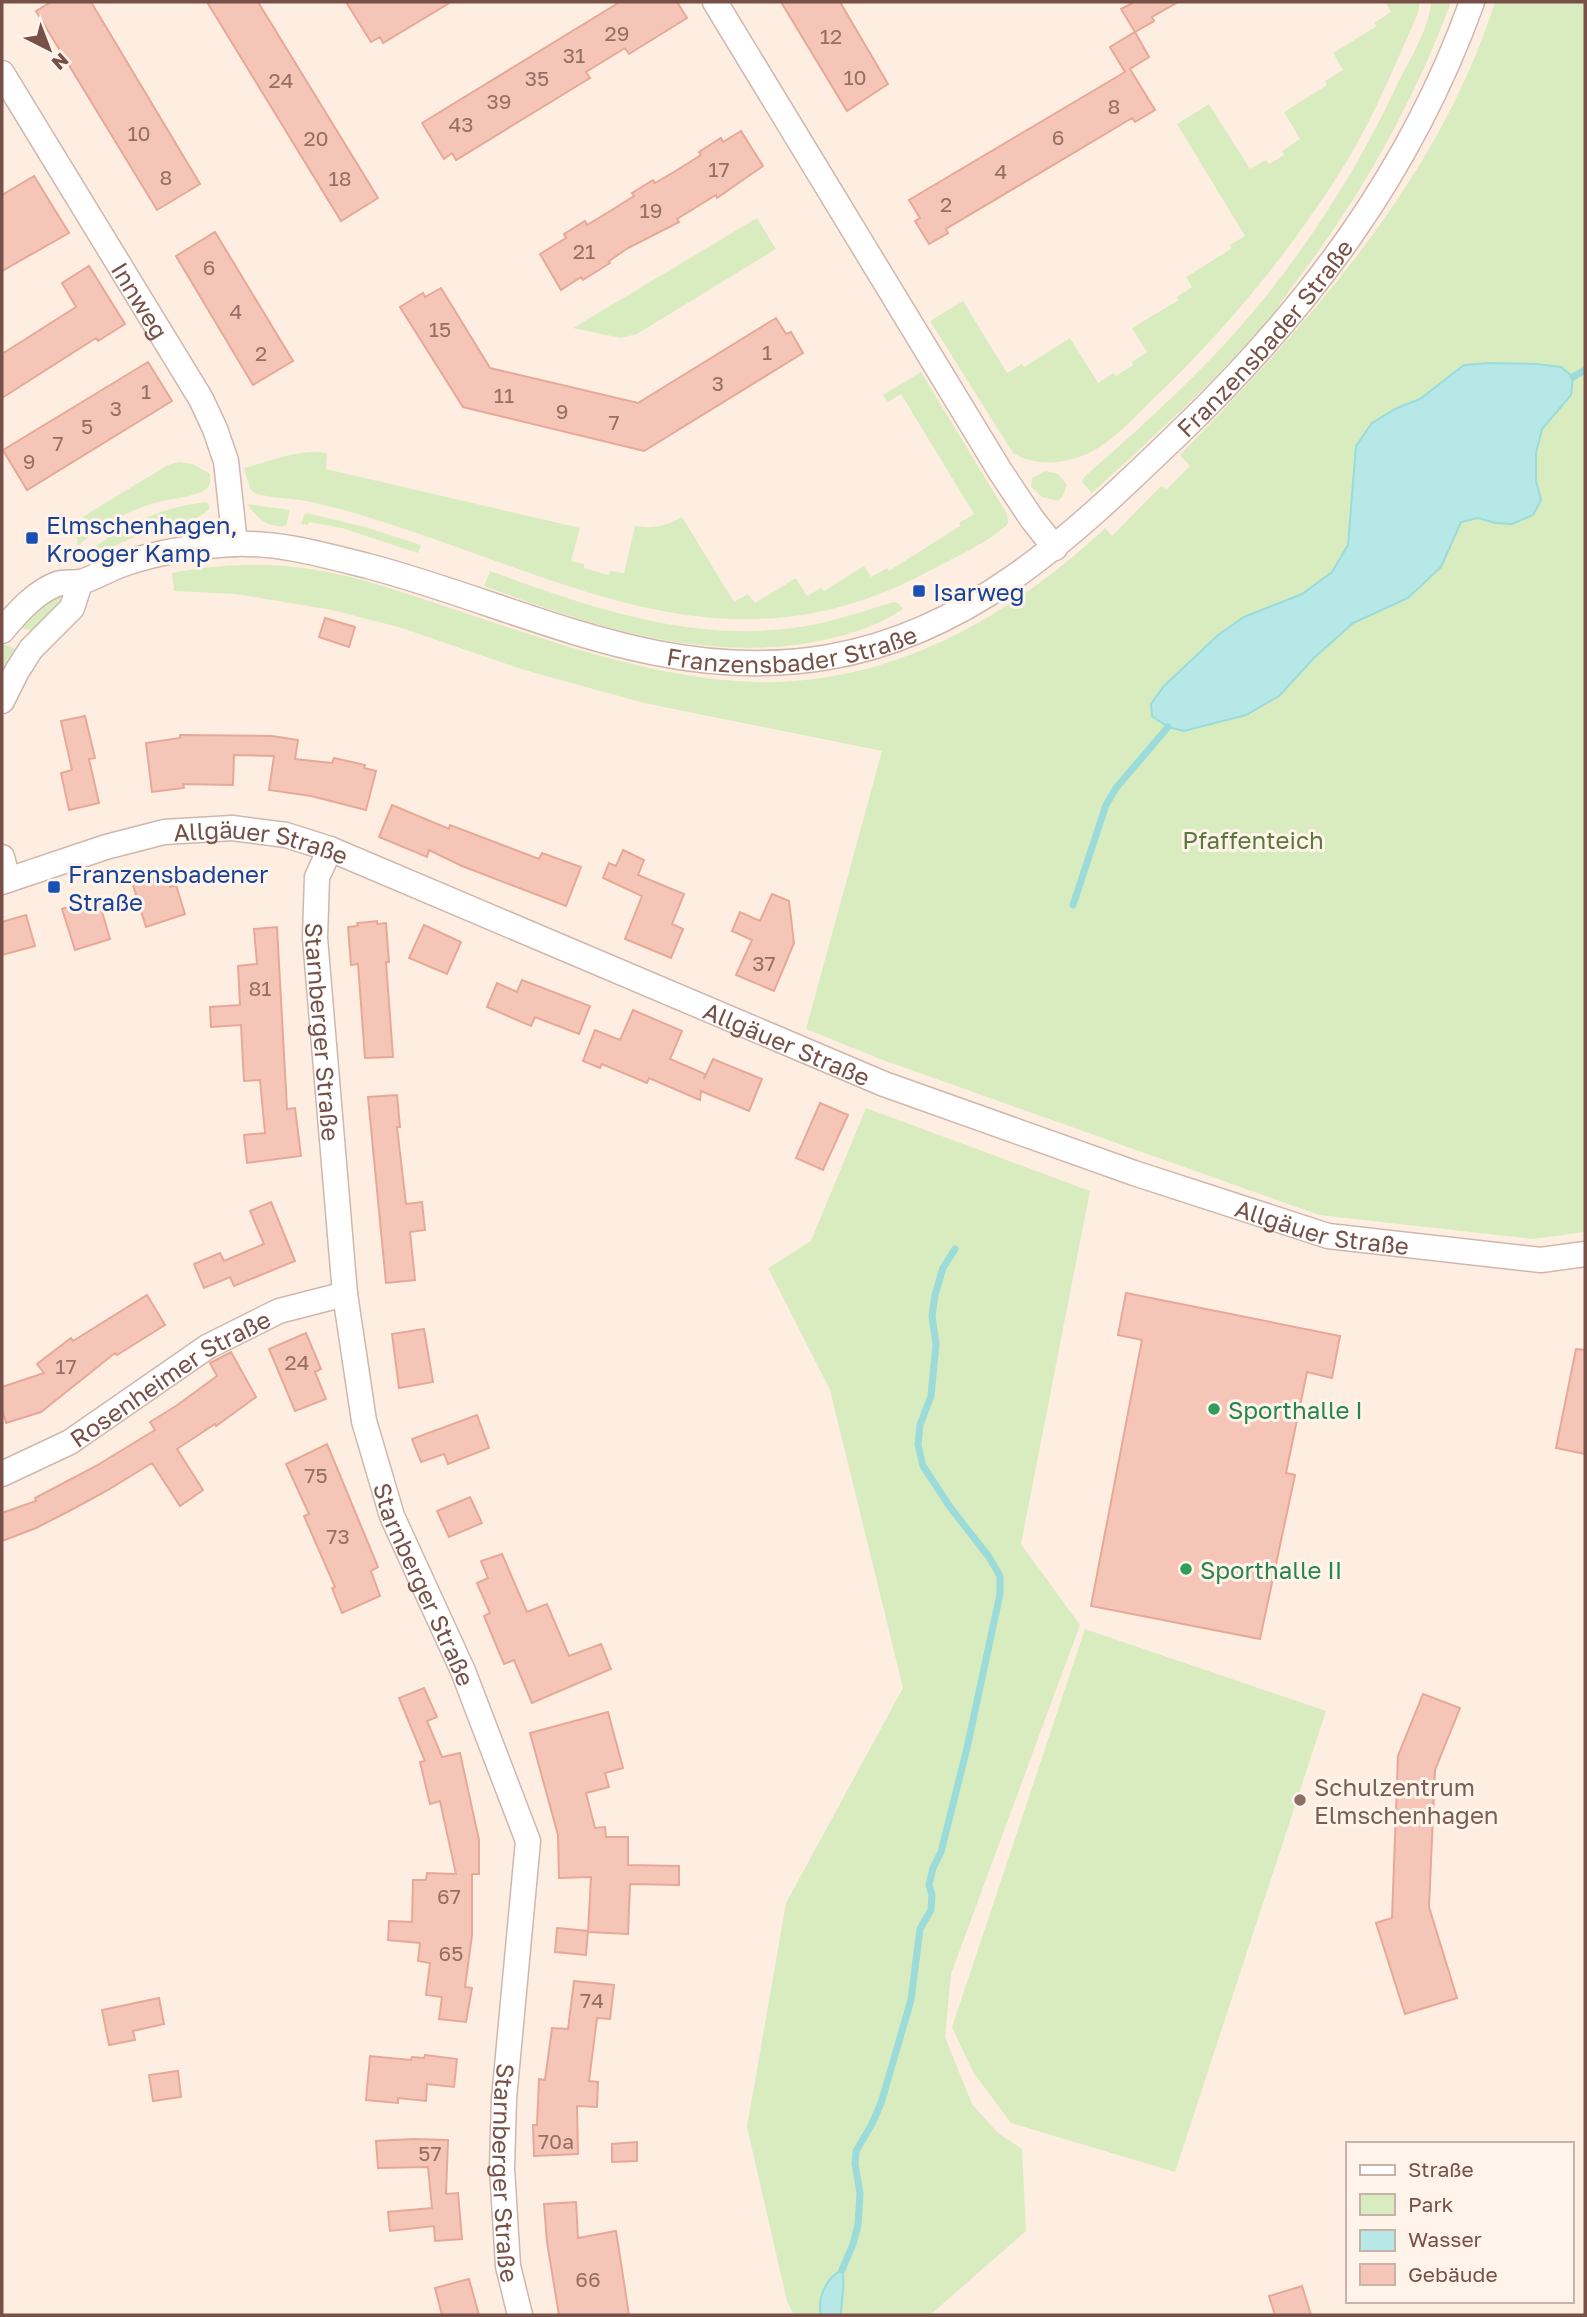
<svg xmlns="http://www.w3.org/2000/svg" width="1587" height="2317" font-family="'Golos Text',sans-serif">
  <style>
    .green { fill: #d9ecc0 }
    .water { fill: #b5e8e7; stroke: #9bdbda; stroke-width: 2 }
    .lines { fill: none; stroke-linecap: round; stroke-linejoin: round }
    .stream { stroke: #9bdbda; stroke-width: 7 }
    .building { fill: #f5c6b8; stroke: #e8a897; stroke-width: 2 }
    .street-casing { stroke: #d1b6ab; stroke-width: 27 }
    .street { stroke: #fff; stroke-width: 24 }
    .transit-dot { fill: #1a4fb4; stroke: #fff3ea; stroke-width: 2.5 }
    .leisure-dot { fill: #2e9e5b; stroke: #fff3ea; stroke-width: 2.5 }
    .education-dot { fill: #8d6e63; stroke: #fff3ea; stroke-width: 2.5 }
    .labels { text-anchor: middle; dominant-baseline: central; stroke-width: 6; stroke-linejoin: round; paint-order: stroke }
    .number-label { font-size: 21px; fill: #966e63 }
    .street-label { font-size: 24px; fill: #775047; stroke: #fff3ea }
    .transit-label { font-size: 24px; fill: #164399; stroke: #fff3ea; text-anchor: start }
    .park-label { font-size: 24px; fill: #58783c; stroke: #fff3ea }
    .leisure-label { font-size: 24px; fill: #27864d; stroke: #fff3ea; text-anchor: start }
    .education-label { font-size: 24px; fill: #785e54; stroke: #fff3ea; text-anchor: start }
  </style>
  <rect width="100%" height="100%" fill="#feeee2"/>
  <path class="green" d="M1385,2h35l-2,11c-22,50 -43,101 -71,148 -53,86 -117,164 -190,234 -18,18 -37,39 -59,53 -24,15 -60,21 -85,5l-83,-132 33,-20 44,72 15,-9 2,3 46,-29 28,45 15,-10 3,3 17,-11 -1,-3 15,-10 -15,-24 47,-28 -2,-3 15,-10 -6,-10 45,-28 -1,-4 15,-9 -68,-112 32,-20 41,65 16,-9 3,4 15,-9 -2,-4 18,-12 -16,-27 43,-27 -2,-4 18,-11 -10,-17 44,-27 -3,-3 17,-11z
    M1431,2h20c-38,103 -93,200 -160,286 -11,16 -22,32 -35,46 -52,57 -108,108 -164,159l-10,-11 2,-5c48,-42 96,-85 139,-131 71,-77 130,-167 174,-261 12,-25 32,-55 34,-83z
    M1495,2h90v1230l-52,7 -214,-24 -436,-155 -77,-31 76,-278 -238,-48 -123,-34 -119,-41 -70,-18 -96,-16 -62,-3 -2,-18c43,-8 86,-11 131,-5 55,7 110,28 162,45 88,29 178,61 271,68 142,11 269,-59 369,-153l7,8 49,-50 6,3 23,-23 -10,-11c129,-133 258,-274 315,-453z
    M757,218l19,31 -139,85 -16,4 -48,-10z
    M921,372l86,142 1,9 -2,3c-21,18 -49,30 -73,43 -200,110 -357,14 -550,-47 -27,-9 -55,-17 -83,-22 -13,-2 -29,-2 -42,-6 -5,-1 -5,-2 -8,-6l-6,-20c27,-7 56,-20 83,-15l-1,16 254,59 -9,33 13,3v4l24,7 3,-4 13,2 11,-47c18,3 32,0 47,-9l52,85 14,-8 7,9 41,-25 11,18 14,-8 3,3 40,-25 7,11 16,-9 2,3 71,-45 -1,-3 15,-9 -73,-120 -13,8 -5,-7z
    M179,462l14,2 17,10c0,6 1,11 -4,15 -9,8 -39,10 -52,14 -27,8 -56,24 -76,43 -3,-10 0,-22 6,-30l84,-51z
    M1045,471l13,3 9,11 -4,11 -5,5 -16,-4 -11,-10 1,-9z
    M207,502l3,6c-20,20 -45,18 -70,27 -19,7 -37,17 -55,24l-2,-2c33,-30 80,-51 124,-55z
    M247,504l43,6 -4,16c-19,2 -28,-7 -39,-22z
    M307,513l58,14 56,18 -3,8 -76,-25 -33,-6 -1,3 -7,-1 3,-9z
    M490,571c103,37 204,74 316,55 29,-5 58,-15 87,-24l5,1 5,6c-24,16 -51,25 -79,31 -117,25 -232,-14 -340,-54z
    M76,586l-43,45 -12,-3 10,-17z
    M4,645l6,1 7,6 -15,36v-42z
    M866,1108l224,83 -69,353 59,81 -129,349 -6,63 27,67 26,29 24,16 4,82 -96,84h-136l-7,-14 -40,-174 39,-224 117,-215 -73,-298 -62,-122 43,-27z
    M1085,1629l241,82 -151,461 -164,-49 -38,-51 -21,-45z"/>
  <path class="water" d="M1489,363l47,1 25,3 12,10 -2,18 -29,34 -6,24v28l5,19 -8,15 -21,9 -17,-1 -17,-5 -17,4 -20,45 -33,31 -55,25 -39,35 -35,38 -33,19 -62,16 -16,-4 -16,-11 -1,-12 13,-18 54,-51 26,-18 58,-23 30,-22 16,-27 8,-99 16,-23 25,-15 23,-9 44,-34z
    M842,2270c4,11 -1,32 -1,45h-20c-4,-17 5,-37 21,-45z"/>
  <g class="lines">
    <path class="stream" d="M1573,377l12,-7
      M1073,905l33,-100 10,-17 52,-61
      M842,2270l11,-26 5,-19 2,-32 -5,-29 1,-13 16,-27 9,-21 30,-103 9,-71 11,-19 1,-15 -3,-10 4,-17 8,-16 26,-104 33,-154v-18l-11,-19 -39,-50 -27,-41 -5,-21 2,-20 11,-29 5,-52 -4,-28 3,-21 8,-27 12,-19"/>
  </g>
  <path class="building" d="M51,2h40l109,182 -43,26 -121,-199z
    M207,2h51l120,196 -37,23z
    M346,2h105l-68,41 -3,-6 -9,5z
    M620,2h57l10,16 -58,36 -4,-6 -39,24 4,6 -134,82 -4,-7 -8,6 -22,-36z
    M781,2h59l48,82 -41,27z
    M1134,2h44l-26,15 2,4 -19,11 -14,-23z
    M1135,32l14,25 -19,12 25,41 -20,12 -3,-4 -186,111 2,4 -19,11 -14,-23 5,-3 -11,-18 216,-128 -15,-25z
    M741,131l22,35 -46,32 -1,-3 -39,24 2,3 -51,26 -19,13 1,2 -27,17 -2,-3 -20,13 -21,-36 26,-16 -2,-4 21,-13 2,4 20,-12 27,-17 -2,-3 21,-13 2,3 19,-11 27,-17 -2,-3 22,-14 2,4z
    M34,176l35,57 -67,38v-76z
    M215,232l78,129 -40,24 -77,-129z
    M89,266l36,58 -27,17 -2,-3 -94,60v-44l74,-47 -14,-24z
    M441,288l49,80 148,35 138,-85 10,16 5,-2 12,21 -159,98 -181,-44 -63,-100 23,-14 2,4z
    M148,362l24,39 -145,89 -24,-40z
    M325,618l30,9 -6,20 -30,-10z
    M85,716l10,42 -6,1 10,44 -30,7 -8,-37 11,-3 -11,-49z
    M180,735l92,1 26,4 -3,19 37,4 2,-5 31,7 -1,3 12,3 -10,39 -55,-14 -42,-6 5,-34 -40,-1 -1,30 -50,-1 1,4 -32,4 -6,-49 34,-5z
    M392,805l57,24 1,-4 89,34 3,-6 39,14 -15,39 -104,-40 -33,-16 -2,7 -48,-20z
    M623,850l21,10 -6,15 46,19 -12,30 11,5 -12,29 -46,-19 17,-43 -39,-18 6,-15 7,3z
    M166,874l4,13 6,-2 9,29 -39,13 -13,-42z
    M772,894l17,7 5,42 -20,48 -38,-16 16,-35 -20,-9 8,-19 20,9z
    M98,898l12,41 -35,11 -13,-41z
    M26,915l9,31 -33,9v-33z
    M377,921v3l9,-1 3,39h-3l7,95 -28,1 -7,-94 -7,1 -3,-38 10,-1 -1,-3z
    M424,925l37,17 -14,32 -38,-16z
    M277,927l10,182 8,-1 6,48 -54,7 -3,-28 21,-2 -5,-53 -16,1 -3,-56 -30,2 -1,-20 30,-2 -2,-39 19,-2 -3,-35z
    M522,980l68,26 -11,28 -44,-17 -4,9 -44,-19 10,-24 20,9z
    M633,1010l49,21 -12,28 35,15 -1,5 9,-20 49,20 -13,32 -48,-20 -1,9 -51,-22 -2,5 -45,-19 -2,4 -17,-7 12,-31 25,10z
    M397,1095l3,32h-3l9,77 16,-2 3,28 -15,2 5,48 -29,3 -18,-186z
    M820,1103l28,12 -25,55 -27,-12z
    M271,1202l24,59 -61,25 -4,-9 -26,11 -10,-24 26,-11 4,8 40,-17 -14,-33z
    M1126,1293l214,43 -8,42 -25,-6 -21,101 9,2 -35,164 -169,-33 51,-266 -24,-5z
    M147,1295l18,30 -48,30 -2,-2 -74,59 -35,11 -4,-14v-22l42,-14 -7,-9 34,-26 2,3z
    M424,1329l9,53 -34,6 -7,-54z
    M306,1333l15,36 -6,3 11,27 -31,12 -26,-62z
    M1576,1349l9,1v104l-29,-6z
    M231,1352l25,45 -40,29 -1,-2 -38,25 26,41 -23,16 -28,-43 -44,27 -33,18 -39,20 -34,13v-28l34,-12 -1,-3 61,-32 59,-36 -5,-8 26,-16 41,-30 -7,-13z
    M477,1415l12,33 -41,16 -4,-10 -23,8 -9,-23z
    M327,1444l51,123 -7,4 9,25 -38,17 -10,-25 3,-1 -31,-71 5,-2 -23,-50z
    M470,1497l12,26 -33,14 -12,-26z
    M502,1554l25,58 20,-8 22,52 32,-12 10,25 -79,34 -18,-43 -10,4 -20,-48 6,-3 -13,-30 11,-5 -7,-17z
    M424,1688l13,29 -10,4 15,36 18,-4 19,87v34h-7v61l-7,52 7,1 -6,34 -27,-3 3,-22 -16,-2 4,-32 -12,-2 2,-18 -32,-3 1,-19 23,1 1,-42h13l1,-7 29,1 -16,-73 -10,3 -10,-42 5,-1 -26,-63z
    M1423,1694l37,14 -25,62 -6,137 28,91 -52,16 -29,-91 16,-5 6,-162z
    M608,1712l15,56 -18,5 4,14 -23,6 9,35 10,-1 1,10h22v28l51,1v19l-49,-1 -2,50 -40,-2 3,-55 -32,1 -1,-43 -28,-102z
    M557,1928l31,3 -2,24 -31,-3z
    M574,1981l40,4 -4,34 -13,-1 -8,63 9,1 -1,25 -20,-1 1,48 -44,2 -1,-31h4l2,-46 6,1 7,-52 16,1z
    M159,1998l5,26 -31,7 2,9 -26,5 -7,-35z
    M425,2055l32,4 -3,28 -27,-3 -1,17 -28,-3v5l-32,-3 4,-44 41,4 1,-3 12,1z
    M178,2071l3,26 -28,4 -4,-26z
    M413,2139l35,1 -2,54 12,-1 4,46 -27,2 -1,-15 -44,5 -2,-19 44,-4 -4,-41 -50,1 -2,-27z
    M637,2142v19l-25,1v-18z
    M576,2202l2,36 38,-7 13,84h-70l-12,-73 -3,-38z
    M469,2279l10,36h-37l-7,-27z
    M1302,2286l9,29h-36l-6,-19z"/>
  <g class="lines">
    <g class="street-casing">
      <g id="street">
        <path d="M715,2l285,469 32,48 23,29"/>
        <path id="s1" d="M2,73l199,326 14,30 11,32 9,83"/>
        <path id="s2" d="M2,631c14,-17 33,-39 55,-47 8,-3 18,0 27,-3 14,-5 27,-13 42,-18 33,-11 72,-17 107,-19 46,-2 91,11 135,22 155,41 294,120 461,91 145,-25 246,-124 348,-222 131,-126 233,-261 295,-433"/>
        <path d="M2,701l15,-30 14,-22 41,-41 8,-25"/>
        <path id="s3" d="M330,849l-13,28 -2,61 30,356 19,127 28,95 71,155 65,170 -24,258 -2,69 6,98 12,49"/>
        <path d="M2,857l6,23"/>
        <path id="s4" d="M2,882l104,-35 58,-15 68,-4 54,7 44,14 554,235 250,89 194,63 213,24 44,-6"/>
        <path id="s5" d="M2,1474l68,-32 137,-95 72,-36 66,-17"/>
      </g>
    </g>
    <use href="#street" class="street"/>
  </g>
  <g class="transit-dot">
    <rect x="25" y="531" width="14" height="14" rx="3.5"/>
    <rect x="912" y="584" width="14" height="14" rx="3.5"/>
    <rect x="47" y="880" width="14" height="14" rx="3.5"/>
  </g>
  <g class="leisure-dot">
    <circle cx="1214" cy="1409" r="7"/>
    <circle cx="1186" cy="1569" r="7"/>
  </g>
  <circle class="education-dot" cx="1300" cy="1800" r="7"/>
  <g class="labels">
    <g class="number-label">
      <text x="617" y="33">29</text>
      <text x="831" y="36">12</text>
      <text x="574" y="55">31</text>
      <text x="855" y="77">10</text>
      <text x="537" y="78">35</text>
      <text x="281" y="80">24</text>
      <text x="499" y="101">39</text>
      <text x="1114" y="106">8</text>
      <text x="461" y="124">43</text>
      <text x="139" y="133">10</text>
      <text x="1058" y="137">6</text>
      <text x="316" y="138">20</text>
      <text x="719" y="169">17</text>
      <text x="1001" y="171">4</text>
      <text x="166" y="177">8</text>
      <text x="340" y="178">18</text>
      <text x="946" y="204">2</text>
      <text x="651" y="210">19</text>
      <text x="584" y="251">21</text>
      <text x="209" y="267">6</text>
      <text x="236" y="311">4</text>
      <text x="440" y="329">15</text>
      <text x="767" y="352">1</text>
      <text x="261" y="353">2</text>
      <text x="718" y="383">3</text>
      <text x="146" y="391">1</text>
      <text x="504" y="395">11</text>
      <text x="116" y="408">3</text>
      <text x="562" y="411">9</text>
      <text x="614" y="422">7</text>
      <text x="87" y="426">5</text>
      <text x="58" y="443">7</text>
      <text x="29" y="461">9</text>
      <text x="764" y="963">37</text>
      <text x="260" y="988">81</text>
      <text x="297" y="1362">24</text>
      <text x="66" y="1366">17</text>
      <text x="316" y="1475">75</text>
      <text x="338" y="1536">73</text>
      <text x="449" y="1896">67</text>
      <text x="451" y="1953">65</text>
      <text x="592" y="2000">74</text>
      <text x="556" y="2141">70a</text>
      <text x="430" y="2153">57</text>
      <text x="588" y="2279">66</text>
    </g>
    <g class="street-label">
      <text stroke="none"><textPath href="#s1" startOffset="266">Innweg</textPath></text>
      <text stroke="none"><textPath href="#s2" startOffset="1418">Franzensbader Straße</textPath></text>
      <text stroke="none"><textPath href="#s2" startOffset="831">Franzensbader Straße</textPath></text>
      <text stroke="none"><textPath href="#s4" startOffset="268">Allgäuer Straße</textPath></text>
      <text stroke="none"><textPath href="#s3" startOffset="186">Starnberger Straße</textPath></text>
      <text stroke="none"><textPath href="#s4" startOffset="835">Allgäuer Straße</textPath></text>
      <text stroke="none"><textPath href="#s4" startOffset="1402">Allgäuer Straße</textPath></text>
      <text stroke="none"><textPath href="#s5" startOffset="194">Rosenheimer Straße</textPath></text>
      <text stroke="none"><textPath href="#s3" startOffset="752">Starnberger Straße</textPath></text>
      <text stroke="none"><textPath href="#s3" startOffset="1362">Starnberger Straße</textPath></text>
    </g>
    <g class="transit-label">
      <text x="46" y="524">Elmschenhagen,<tspan x="46" dy="28">Krooger Kamp</tspan></text>
      <text x="933" y="591">Isarweg</text>
      <text x="68" y="873">Franzensbadener<tspan x="68" dy="28">Straße</tspan></text>
    </g>
    <g class="park-label">
      <text x="1253" y="839">Pfaffenteich</text>
    </g>
    <g class="leisure-label">
      <text x="1228" y="1409">Sporthalle I</text>
      <text x="1200" y="1569">Sporthalle II</text>
    </g>
    <g class="education-label">
      <text x="1314" y="1786">Schulzentrum<tspan x="1314" dy="28">Elmschenhagen</tspan></text>
    </g>
  </g>
  <rect width="1587" height="2317" fill="none" stroke="#775047" stroke-width="7"/>
  <rect x="1346" y="2142" width="228" height="161" fill="#fff3ea" stroke="#c9b2a9" stroke-width="2"/>
  <rect x="1360" y="2165" width="35" height="10" fill="#ffffff" stroke="#c9b2a9" stroke-width="2"/>
  <text x="1408" y="2177" font-size="21" fill="#775047">Straße</text>
  <rect x="1360" y="2194" width="35" height="21" fill="#d9ecc0" stroke="#c9b2a9" stroke-width="2"/>
  <text x="1408" y="2212" font-size="21" fill="#775047">Park</text>
  <rect x="1360" y="2230" width="35" height="21" fill="#b5e8e7" stroke="#c9b2a9" stroke-width="2"/>
  <text x="1408" y="2247" font-size="21" fill="#775047">Wasser</text>
  <rect x="1360" y="2264" width="35" height="21" fill="#f5c6b8" stroke="#c9b2a9" stroke-width="2"/>
  <text x="1408" y="2282" font-size="21" fill="#775047">Gebäude</text>
  <g transform="translate(49 49) rotate(138)" stroke="#fff3ea" stroke-width="5" paint-order="stroke">
  <path d="M0-5L12 26L0 18L-12 26Z" fill="#775047"/>
  <text y="-10" font-size="19" font-weight="bold" text-anchor="middle" fill="#775047">N</text>
  </g>
</svg>
